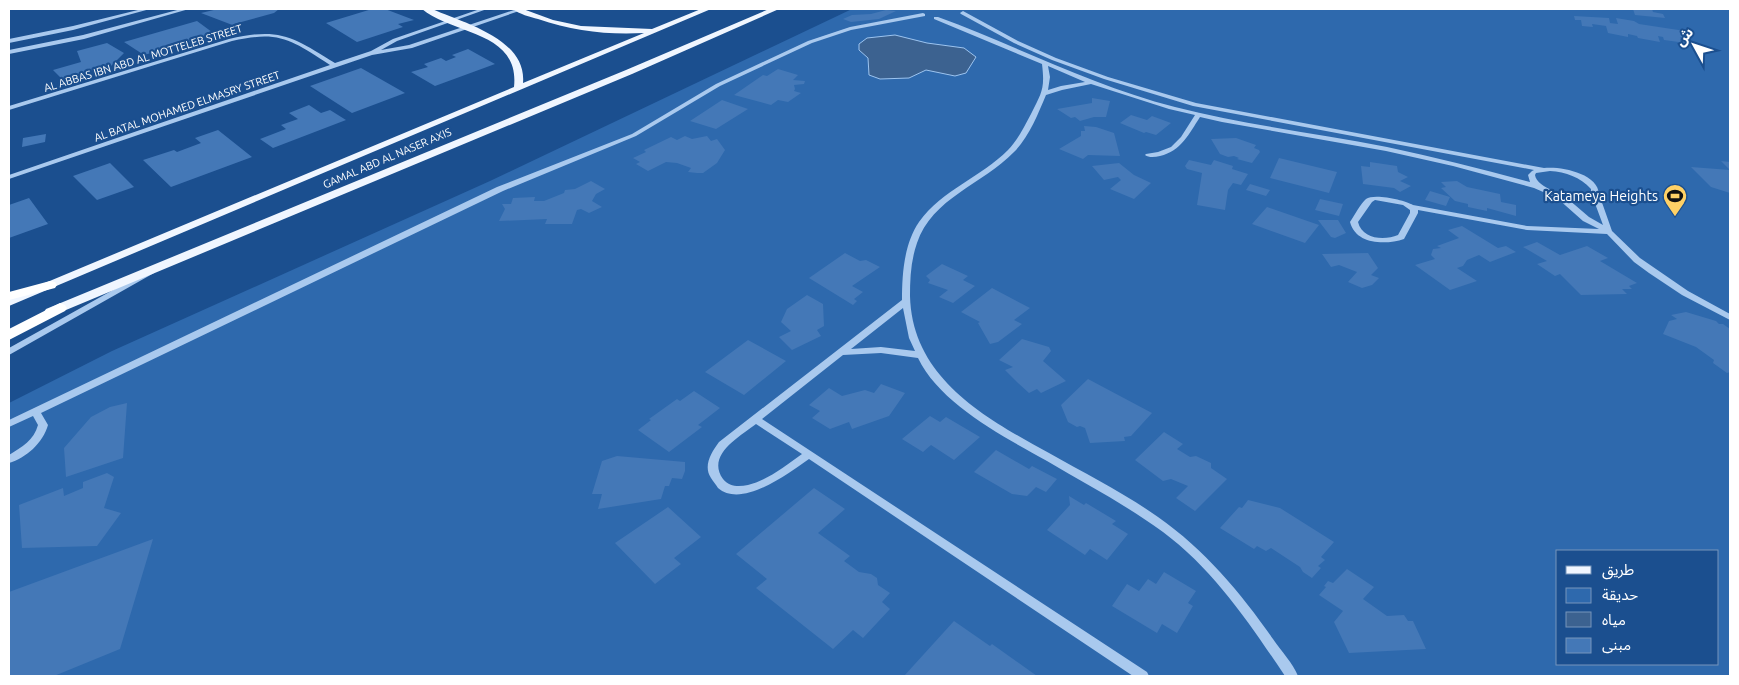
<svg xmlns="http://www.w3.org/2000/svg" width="1739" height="685" font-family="Ubuntu,'Noto Sans Arabic',sans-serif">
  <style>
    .green { fill: #2e69ad; fill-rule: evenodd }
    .water { fill: #3c6290; stroke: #9cc4f0 }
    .building { fill: #4478b7 }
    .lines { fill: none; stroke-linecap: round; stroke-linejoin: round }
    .minor { fill: #a9c9ee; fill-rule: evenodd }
    .major { fill: #f0f6ff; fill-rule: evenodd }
    .highway { fill: #fff; fill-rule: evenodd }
    .labels { text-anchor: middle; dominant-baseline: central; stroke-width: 4.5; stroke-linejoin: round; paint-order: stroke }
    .far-street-label { font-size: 11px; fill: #fff; stroke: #1b4f8f }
    .poi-label { font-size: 14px; fill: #fff; stroke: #1b4f8f; text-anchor: end }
  </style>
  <rect width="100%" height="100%" fill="#1b4f8f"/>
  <path class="green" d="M852,9h878v667h-1721v-273l103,-52 378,-170zM1558,551h160v113h-160z"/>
  <path class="water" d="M895,35l32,8 37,5 12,9 -10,16 -11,3 -29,-6 -17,8 -29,1 -11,-4 -1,-17 -9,-8v-6l8,-6z"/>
  <path class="building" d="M218,9h61l-5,4 -40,11 1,2 -34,-13z
    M372,9h13l29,11 -16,4 5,3 -46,15 -31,-19z
    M1633,9h19l1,3 10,2 2,4 -30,-3z
    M886,10l10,1 -17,8 -28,3 -8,-3 9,-4 19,-1z
    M1574,16l35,2 1,5 8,1 -2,-6 18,3 5,3 46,7 3,7h-4l2,5 -22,-3 -1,-3 -5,-1 2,6 -22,-4 -1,-2 -9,-2v3l-20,-4 -2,-7 -14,-2 1,3 -11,-1 -1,-6h-6z
    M197,21l19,14 -72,20 -20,-13z
    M107,43l17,10 -13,13 -49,13 -9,-9 28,-8 -4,-11z
    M468,49l27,15 -60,22 -24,-14 17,-5 -4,-3 17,-6 5,3 10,-4 -4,-2z
    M361,68l44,25 -53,20 -42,-27z
    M778,69l20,6 -5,5 12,1 -1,3 -10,1 1,4 -1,2 7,2 -13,9 -10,-2 -7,5 -37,-10 29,-20 4,1z
    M1092,98l18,3 -4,16h-12l-14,4 -5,-4 -4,1 -14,-9 35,-6z
    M722,100l26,9 -32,20 -26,-8z
    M309,105l12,8 9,-3 16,10 -73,28 -13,-9 26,-10 -5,-4 17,-6 -9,-6z
    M1131,115l16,5 5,-4 19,7 -15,12 -10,-3 -2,1 -24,-10z
    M1084,126l12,1 18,6 6,23 -32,-1 -5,4 -24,-10 22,-13v-5h4z
    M218,130l34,27 -81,30 -28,-27 31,-10 3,2 24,-9 -6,-5z
    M46,134l-1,8 -23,5 1,-9z
    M685,136l7,3 15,-3 4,5 6,-2 8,11 -8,13 -14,10h-6l-9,-1 3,-4 -14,-5 -11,-1 -18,9 -12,-7 4,-2 -7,-4 13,-6 -2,-2 27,-13 6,3z
    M1236,138l20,7 -2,3 5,2 1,2 -8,11 -15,-4 2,-1 -5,-2 -6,1 -8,-3 -9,-15z
    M1279,158l58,14 -8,21 -59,-15z
    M1189,160l22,5 3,-5 19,6 -1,3 16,5 -7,11 -8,-2 -5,7 -3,20 -28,-5 5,-32 -15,-4 -2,-3z
    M1721,161l9,1v31l-19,-6 -20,-20 39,3z
    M1370,162l27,4 1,6 10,5 -8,4 11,5 -11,6 -6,-4 -31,-4 -2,-18 9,1z
    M110,163l24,24 -37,13 -24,-24z
    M1119,163l15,12 17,8 -17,16 -24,-10 11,-9 -3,-3 -14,3 -12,-14z
    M591,181l14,8 -9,5 -4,7 10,6 -13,6 -8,-4 -4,1 -5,14h-27l2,-5 -48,2 6,-12 -3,-5h9l2,-6 22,-1 -1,4h10l20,-8 1,-3 10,-1z
    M1457,181l10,6 33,7 1,8 15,3v11l-29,-8v3l-19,-4v-3l-13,-3 -14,-13 5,-1 -5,-5z
    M1250,184l20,6 -4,6 -20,-6z
    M1430,191l20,6 -4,9 -21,-6z
    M29,198l19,26 -39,14v-33z
    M1320,199l23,5 -4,12 -24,-6z
    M1267,207l52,18 -14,18 -53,-19z
    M1318,220h20l8,13 -11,5 -4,-1z
    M1462,226l36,22 8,-2 10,6 -26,10 -11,-7 -12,5 -4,6 -6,2 20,13 -27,9 -35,-25 20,-6 -4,-4 2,-6 8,-1 -4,-2 22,-8 -11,-8z
    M1537,242l23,13 27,-9 21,12 -8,3 37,22 -8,3 3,3h-10l5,5 -46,1 -21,-21 -5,2 -18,-12 10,-3 -24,-14z
    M845,253l15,8 6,-1 14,7 -28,19 11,6 -9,7 3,2 -4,4 -44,-27z
    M1368,253l10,15 -7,7 8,3 -7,7 -10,3 -14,-6 9,-10 -18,-7 -8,2 -9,-13z
    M942,264l26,12 -5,4 12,6 -22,17 -14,-6 9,-7 -20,-7 2,-3 -4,-4z
    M992,288l38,20 -16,12 8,4 -24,18 -8,2 -12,-21 2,-1 -19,-10z
    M807,295l16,9 1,22 -7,4 4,6 -29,14 -13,-13 12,-6 -10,-9 6,-13z
    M1686,312l30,9 3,3h4l7,5v43l-3,1 -14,-10 1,-3 -18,-13 -33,-13 6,-13 8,-2 -6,-4z
    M1022,339l27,8 2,4 -8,10 23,20 -25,12 -4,-4 -8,4 -11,-10 -13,-13 8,-3 -14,-7z
    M748,340l38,21 -42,34 -39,-23z
    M1088,379l64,34 -21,23 -7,1 1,4 -35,2 -5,-15 -5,-2 -3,1 -9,-5 -7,-17z
    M881,384l24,9 -16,23 -37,13 -3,-7 -19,7 -18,-11 8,-7 -11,-6 20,-17 13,8 23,-6 9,3z
    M694,391l26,17 -22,17 4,2 -33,25 -31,-22 13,-10 -2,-1 28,-20 3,2z
    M127,403l-4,55 -57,19 -2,-29 27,-31 19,-10z
    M930,416l10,6 6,-5 34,20 -26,23 -23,-15 -8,7 -21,-13z
    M1164,432l19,12 -6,5 13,8 6,-1 15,7v5l16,11 -32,32 -19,-13 12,-12 -17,-7 -8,2 -28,-21z
    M996,450l33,19 3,-3 25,13 -11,13 -10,-5 -9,9 -15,-2 -38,-22z
    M617,456l68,6v9l-3,8 -10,-1 -3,8h-4l-4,13 -63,10 4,-15h-10l10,-33z
    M107,473l7,4 -10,31 17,5 -24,33 -75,2 -3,-43 44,-17 1,8 19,-8v-6z
    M814,488l31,21 -27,24 32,23 -6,5 15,11 12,2 6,4 1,7 12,8 -8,9 8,7 -27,29 -10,-8 -20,19 -77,-61 11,-9 -31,-25z
    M1069,496l15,9 2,-2 30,18 -4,3 16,10 -21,26 -17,-11 -5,6 -38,-25 23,-25z
    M1248,500l32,8 54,34 -13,15 4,3 -7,6 3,2 -9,10 -9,-6 -3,-5 -29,-19 -5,3 -9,-5 -3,3 -34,-21 19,-21 3,1z
    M668,507l33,30 -27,21 7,6 -26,20 -40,-41z
    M153,539l-33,110 -66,27h-45v-84z
    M1347,569l27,18 -11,12 24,17 17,-1 4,6h5l13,28 -77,4 -15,-31 9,-11 -24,-16 7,-8 -2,-1 4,-5 5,2z
    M1164,572l32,19 -8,12 5,3 -16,27 -15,-9 -5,9 -45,-27 15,-22 12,7 9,-12 8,5z
    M954,621l36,25 2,-2 45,32h-133z"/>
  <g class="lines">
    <path class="minor" d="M142,9h8l-77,21 -64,13v-4l64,-13z
      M181,9h8l-105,30 -75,15v-4l74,-15z
      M480,9h7l-90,32 -16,9 28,-5 108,-36 5,1 -110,38 -40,7 -363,124v-4l321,-110c-39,-25 -50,-35 -98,-24l-223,69v-4l220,-67c51,-12 64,-2 106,24l36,-12 22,-12z
      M963,11l55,30 38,17 52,19 88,26 348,65c16,-2 54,5 55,26l13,37 28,27 48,33 42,23v6l-48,-25 -33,-22 -15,-11 -27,-28 -80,-4 -109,-20v3l-14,26c-18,6 -48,6 -54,-17 4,-6 11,-19 16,-23 8,-6 39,1 47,6l114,21 72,3 -16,-8 -26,-23 -23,-10 -81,-22 -67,-15 -164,-29 -22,-5c-11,17 -19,34 -40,39 -5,1 -11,2 -15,-1l1,-1 12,-2 13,-5 10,-10 14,-22 -26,-6 -78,-25 -29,6 -16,5c-8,19 -17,42 -32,57 -31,32 -82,46 -97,91 -6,17 -7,35 -7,53 2,82 75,122 139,157 37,21 75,40 109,64 47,33 83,76 115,122 8,12 20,24 25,37h-13c-35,-52 -71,-106 -122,-144 -37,-27 -77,-48 -116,-71 -43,-24 -107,-57 -129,-103l-37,-5 -38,2 -81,64 385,253 2,4h-16l-324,-217c-20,14 -67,50 -91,29 -2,-3 -5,-7 -7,-10 -8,-12 0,-25 8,-36l183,-142c0,-26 2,-56 17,-78 23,-32 62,-45 89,-72 10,-10 16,-23 23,-36 11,-22 14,-25 11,-50l-108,-45v-2h4c79,29 155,69 237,90 69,18 141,26 212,40 48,10 95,22 143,35l-2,-7 4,-4 2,-1 -341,-64 -89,-27 -52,-19 -38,-17 -53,-29 -1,-1zM1048,66l37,16 -24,4 -13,4 2,-13zM1550,171c16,1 30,6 41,18v4c-1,1 -5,3 -7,4 -13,1 -47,-8 -49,-22l1,-2zM1593,198l10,27 -14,-8 -21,-18 18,2zM1375,200l28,5 7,5v3l-12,22c-14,6 -36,4 -40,-13l14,-20zM903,308l6,30 6,13 -34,-4 -30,2zM756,424l46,30c-17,12 -34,26 -54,31 -9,2 -19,2 -25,-6 -17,-24 16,-42 33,-55z
      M923,13l2,1v2l-74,14 -39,13 -92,43 -84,50 -133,55 -462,222 7,12c-5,18 -22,33 -39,38v-8c13,-8 25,-15 29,-30l-5,-9 -24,11v-7l23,-11 465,-222 135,-53 84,-50 92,-43 42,-14z
      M147,271h3l4,2 -145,82v-7z"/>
    <path class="major" d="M422,9h10c32,14 95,30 91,74l121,-50c-37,2 -71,-2 -106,-14 -8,-2 -19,-5 -25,-10h10l30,11 28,6 71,3 49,-20h10l-702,297v-8l505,-211c6,-56 -61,-52 -92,-78z
      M769,9h10l-147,65 -578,241 -4,1 -6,-4 2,-3 580,-239z"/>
    <path class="highway" d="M50,281l5,1 2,3 -2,3 -46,12v-8z
      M60,303l5,2 2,3 -2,3 -56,29v-11z"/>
  </g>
  <defs>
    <g id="stadium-pin" transform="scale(1.25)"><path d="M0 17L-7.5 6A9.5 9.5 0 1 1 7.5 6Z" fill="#ffd166" stroke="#1b4f8f"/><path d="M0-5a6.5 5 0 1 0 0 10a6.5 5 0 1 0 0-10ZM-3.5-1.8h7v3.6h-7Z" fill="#111"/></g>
  </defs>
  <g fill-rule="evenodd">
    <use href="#stadium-pin" x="1675" y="196"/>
  </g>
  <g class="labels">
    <g class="far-street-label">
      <text transform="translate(143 58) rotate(-17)">AL ABBAS IBN ABD AL MOTTELEB STREET</text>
      <text transform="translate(187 106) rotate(-19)">AL BATAL MOHAMED ELMASRY STREET</text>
      <text transform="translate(387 158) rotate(-23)">GAMAL ABD AL NASER AXIS</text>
    </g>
    <g class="poi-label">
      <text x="1658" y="196">Katameya Heights</text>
    </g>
  </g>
  <rect width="1739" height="685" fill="none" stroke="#ffffff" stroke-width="20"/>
  <rect x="1556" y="550" width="162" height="115" fill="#1b4f8f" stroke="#7695bc"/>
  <rect x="1566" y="566" width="25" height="8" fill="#f0f6ff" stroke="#7695bc"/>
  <text x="1602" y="575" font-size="15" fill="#ffffff">طريق</text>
  <rect x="1566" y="588" width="25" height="15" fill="#2e69ad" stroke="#7695bc"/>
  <text x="1602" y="600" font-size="15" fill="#ffffff">حديقة</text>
  <rect x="1566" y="612" width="25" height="15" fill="#3c6290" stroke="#7695bc"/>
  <text x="1602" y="625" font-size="15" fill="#ffffff">مياه</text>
  <rect x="1566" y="638" width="25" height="15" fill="#4478b7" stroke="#7695bc"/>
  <text x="1602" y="650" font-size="15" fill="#ffffff">مبنى</text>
  <g transform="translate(1694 45) rotate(310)" stroke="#1b4f8f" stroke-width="4" paint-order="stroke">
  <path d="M0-4L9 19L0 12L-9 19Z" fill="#ffffff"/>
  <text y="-8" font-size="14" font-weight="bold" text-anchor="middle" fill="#ffffff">ش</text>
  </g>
</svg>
